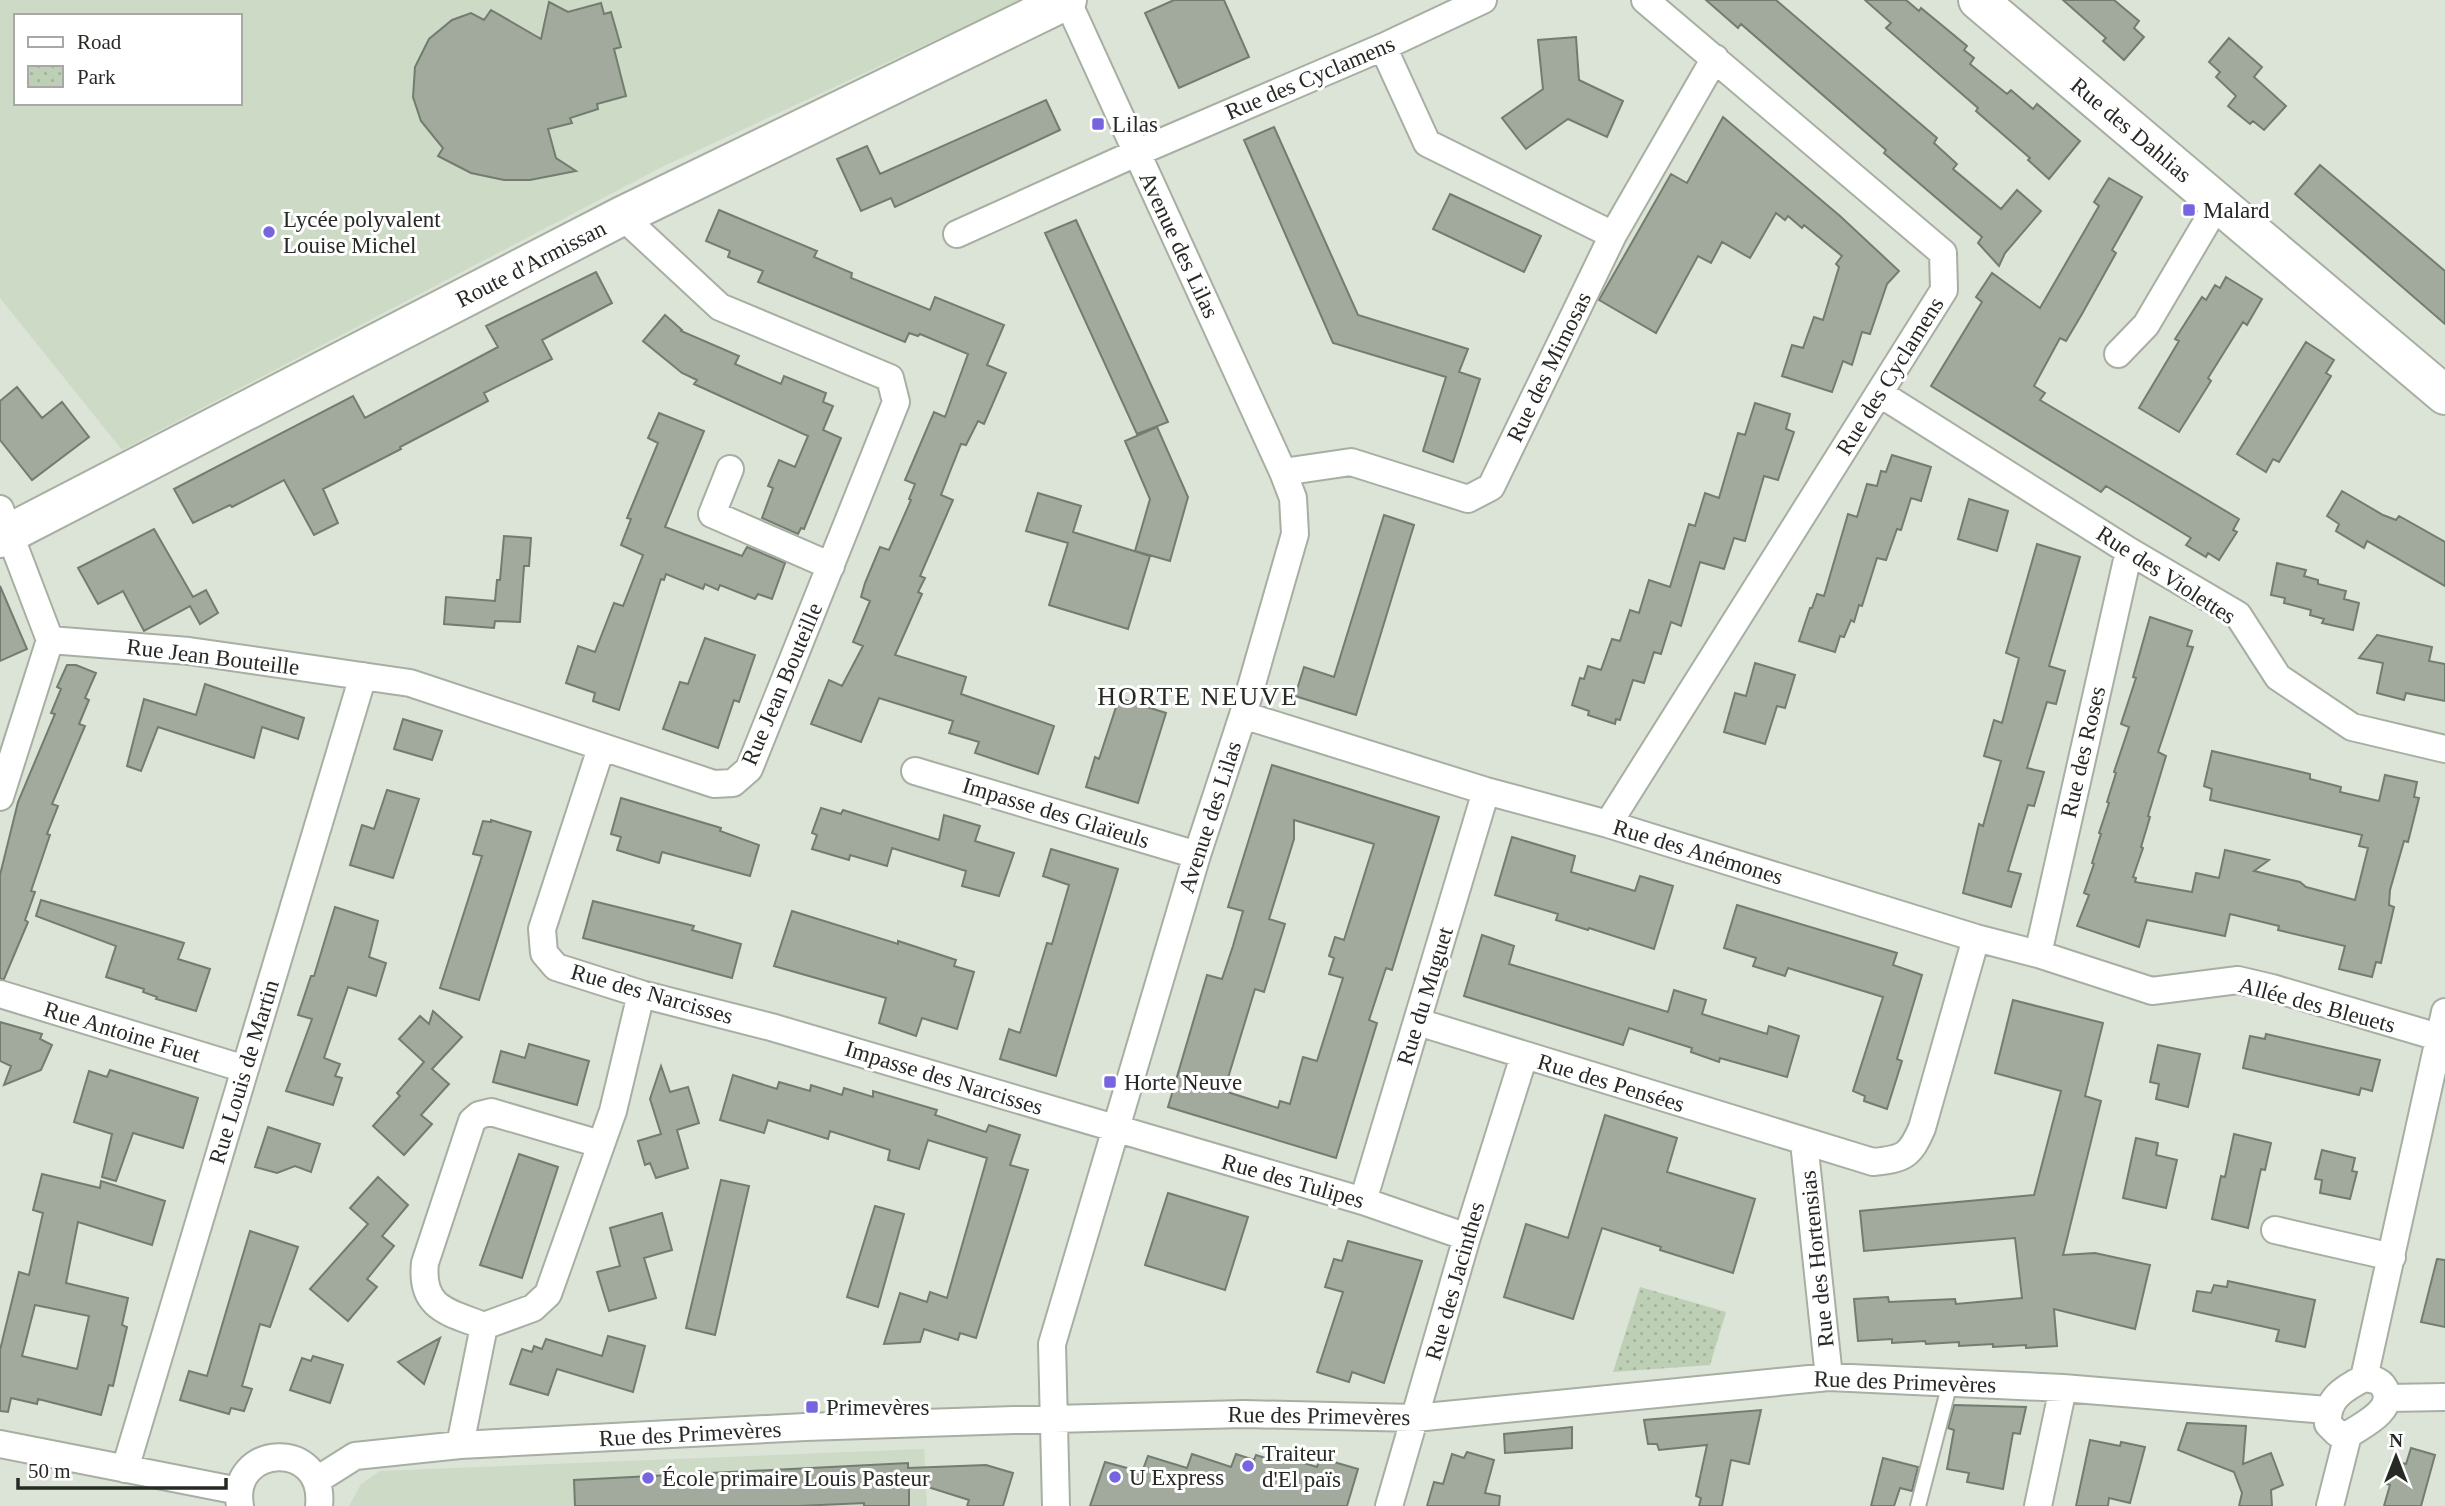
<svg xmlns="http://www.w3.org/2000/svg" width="2445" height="1506" font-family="Georgia,serif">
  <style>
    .built { fill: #cddac6; fill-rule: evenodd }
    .park { fill: url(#park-dots) }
    .building { fill: #a1aa9d; stroke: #737c70; stroke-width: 2; fill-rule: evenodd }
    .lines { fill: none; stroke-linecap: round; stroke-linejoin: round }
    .lane-casing { stroke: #a6afa2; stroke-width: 18 }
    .street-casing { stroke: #a6afa2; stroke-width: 30 }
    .secondary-casing { stroke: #a6afa2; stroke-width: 42 }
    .lane { stroke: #fff; stroke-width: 14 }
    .street { stroke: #fff; stroke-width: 26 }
    .secondary { stroke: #fff; stroke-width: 38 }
    .poi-dot { fill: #7665df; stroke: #fff; stroke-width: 2.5 }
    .labels { text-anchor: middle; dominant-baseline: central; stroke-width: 6; stroke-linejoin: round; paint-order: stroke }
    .street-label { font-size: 23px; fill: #262924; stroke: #fff }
    .poi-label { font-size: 23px; fill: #262924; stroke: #fff; text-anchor: start }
    .quarter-label { font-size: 26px; letter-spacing: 2px; fill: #262924; stroke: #fff }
  </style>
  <defs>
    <pattern id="park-dots" width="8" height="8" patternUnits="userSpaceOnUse" patternTransform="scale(1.75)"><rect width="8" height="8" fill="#bdcfb5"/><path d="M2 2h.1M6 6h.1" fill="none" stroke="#a2b29c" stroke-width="1.8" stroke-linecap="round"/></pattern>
  </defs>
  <rect width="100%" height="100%" fill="#dbe4d6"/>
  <path class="built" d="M0,0h1022l-358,166 -542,284 -122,-152zM16,16h224v87h-224z
    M924,1449l3,57h-578l12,-22 19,-13z"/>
  <path class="park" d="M1640,1287l86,25 -16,53 -97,7z"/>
  <path class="building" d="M1174,0h50l25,57 -70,31 -34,-75z
    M1706,0h70l161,138 -3,5 23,21 -4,5 48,40 16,-19 24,21 -36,42 -6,13 -21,-23 4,-6 -98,-84 2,-3 -145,-126 -3,4z
    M1865,0h41l13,11 2,-3 46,38 -3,4 10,8 -4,6 37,30 4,-4 22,19 4,-5 43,37 -31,38 -21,-19 2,-2 -54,-47 2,-3 -92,-80 5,-5z
    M2063,0h51l25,21 -5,7 10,9 -20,23 -21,-19 3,-3z
    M549,2l19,10 33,-9 3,11 7,-2 10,35 -7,2 12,47 -29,8 1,5 -28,9 2,5 -24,6 8,29 20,13 -46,9h-26l-33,-7 -33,-17 5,-8 -22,-27 -8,-24 2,-30 14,-28 23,-19 19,-7 13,7 7,-10 50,29z
    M1576,37l3,43 44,21 -16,36 -39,-18 -42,30 -24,-31 41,-29 -5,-49z
    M2229,38l33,29 -8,10 32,29 -22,24 -11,-9 -3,3 -22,-18 8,-10 -20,-19 4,-5 -11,-10z
    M1046,100l14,30 -165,77 -4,-9 -30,13 -24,-52 30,-13 13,28z
    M1723,117l117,99 59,55 -12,13 -17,50 -8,-2 -10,33 -9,-4 -11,31 -50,-16 10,-31 11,3 11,-31 9,3 16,-53 -3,-3 6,-8 -38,-31 -2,3 -14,-12 -3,4 -9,-7 -26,45 -28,-16 -11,21 -13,-7 -42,77 -57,-33 72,-126 16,9z
    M1274,127l84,188 110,34 -9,23 21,7 -27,83 -30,-11 23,-74 -113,-34 -89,-203z
    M2320,165l125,106v53l-150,-130z
    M2109,178l33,19 -30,53 4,3 -34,61 -16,27 -6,-3 -26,48 11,7 -5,7 199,119 -6,11 4,2 -18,28 -11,-7 -2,4 -20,-12 5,-7 -57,-35 -28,-17 -5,6 -170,-106 51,-84 -6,-5 16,-24 48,35 59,-102 -5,-4z
    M1450,194l91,42 -17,36 -91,-43z
    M719,210l98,41 -3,6 38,16 -1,5 79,32 5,-13 69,28 -17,40 19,8 -22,51 -6,-3 -12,24 -5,-1 -10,25 -10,26 12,5 -33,76 5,2 -7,14 4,2 -27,61 71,22 -5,17 93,32 -16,48 -63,-21 4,-11 -30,-9 4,-12 -74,-23 -18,44 -50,-18 18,-44 13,6 21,-40 -10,-4 17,-41 -9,-4 4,-14 15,-36 9,3 22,-50 -2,-1 6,-15 -10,-4 29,-68 11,5 23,-63 -48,-20 -2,2 -9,-3 -4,9 -147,-60 5,-11 -35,-14 2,-6 -24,-10z
    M1076,220l92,202 -31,12 -92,-201z
    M596,272l16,31 -70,37 10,19 -68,34 4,8 -88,46 1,2 -78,40 15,34 -24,12 -30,-55 -52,27 -2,-2 -37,18 -19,-34 179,-93 12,22 133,-71 -12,-21z
    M2226,277l36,22 -15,26 -4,-3 -35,56 3,3 -32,51 -40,-24 40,-67 -4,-2 27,-42 4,3 9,-15 5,3z
    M665,315l17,15 -1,1 58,25 -4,8 46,20 3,-8 42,17 -3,9 10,4 -10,24 18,8 -37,91 -3,-1 -3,6 -36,-16 11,-30 -5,-2 11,-26 16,7 13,-31 -114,-52 3,-4 -15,-7 -39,-32z
    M2306,342l28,18 -8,13 5,3 -52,86 -6,-3 -7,13 -29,-18z
    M17,387l25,31 20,-16 27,35 -57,43 -32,-40v-39z
    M1755,403l35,11 -4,15 8,3 -16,48 -14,-4 -19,65 -11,-3 -10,31 -24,-7 -19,64 -10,-4 -10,32 -7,-2 -10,31 -11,-3 -13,40 -4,-1 -1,5 -27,-9 1,-4 -17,-6 8,-27 4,1 4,-13 13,4 11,-31 8,2 10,-31 9,3 10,-33 21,7 19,-63 6,2 10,-33 14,5 19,-65 7,2z
    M659,413l45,18 -39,96 77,29 5,-9 38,16 -13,36 -14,-5 -3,5 -35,-14 -2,5 -13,-6 -2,5 -37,-15 -2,6 -3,-1 -42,131 -26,-9 2,-8 -29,-10 12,-37 17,6 19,-49 9,3 20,-51 -22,-10 10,-26 -4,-1 31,-75 -10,-5z
    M1157,427l31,70 -18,64 -35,-10 15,-52 -25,-58z
    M1892,455l39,12 -10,34 -10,-3 -10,32 -4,-1 -11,31 -9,-2 -15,48 -3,-1 -5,17 -3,-2 -7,17 -4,-1 -5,16 -36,-11 11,-33h2l5,-14 7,2 24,-82 9,3 10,-33 10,2 4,-15 5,1z
    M2342,491l41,24 13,5 3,-4 46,26v44l-78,-45 -3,7 -28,-17 3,-7 -12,-8z
    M1038,493l43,13 -8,26 77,24 -22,73 -79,-24 19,-62 -42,-12z
    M1969,499l39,12 -11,40 -39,-12z
    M1384,515l30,10 -58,190 -61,-19 9,-29 30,10z
    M154,529l39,68 13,-7 12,23 -18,11 -10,-18 -46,25 -21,-40 -25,13 -20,-36z
    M504,536l27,2 -2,28h-5l-4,56 -25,-1 -1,7 -50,-4 2,-27 49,4 2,-21h3z
    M2037,544l43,13 -31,109 16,5 -9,33 -9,-2 -20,66 17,4 -10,34 -6,-1 -20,66 13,3 -10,33 -48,-14 16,-69 4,2 18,-65 -17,-5 10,-36 8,3 17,-65 -13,-5z
    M2277,563l29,7 -2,6 14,4v4l28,7 -2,8 15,4 -6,27 -31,-7 2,-4 -14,-4 1,-5 -27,-7 1,-5 -14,-3z
    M0,586l27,63 -27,12z
    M2150,617l42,14 -5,15 6,1 -35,105 8,4 -18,60 2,1 -9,30 2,1 -10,29 3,1 -1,4 57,10 4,-19 23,5 6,-28 44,10 -15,11 46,11 6,5 49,13 13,-52 -9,-2 3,-11 -152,-35 2,-11 -8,-3 8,-35 98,23v5l31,8 -1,5 39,9 6,-26 32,7 -3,15 5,1 -11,44 -4,-1 -14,49 -1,15 5,2 -13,56 -5,-1 -4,15 -33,-8 6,-23 -67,-16 1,-4 -49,-12 -5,22 -78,-16 -8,27 -62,-21 12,-31 -5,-2 10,-29 -2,-1 9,-29 -2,-1 10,-30 -2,-1 9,-29 -2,-1 15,-45 -8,-3 15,-46 -3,-1z
    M2377,635l55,12 -3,14 16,3v37l-39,-8 -2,7 -27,-7 6,-30 -24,-5z
    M705,638l50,17 -16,47 -5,-2 -16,48 -55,-19 17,-47 8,2z
    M1755,663l40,12 -10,33 -8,-2 -12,38 -41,-12 11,-39 11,3z
    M67,665h9l20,8 -11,25 4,2 -10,24 6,2 -33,78 6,2 -11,28 3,1 -19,56 4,1 -10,28 3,2 -24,57h-4v-104l18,-73 37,-88 -4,-1 10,-24 -4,-2z
    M205,684l99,34 -6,21 -36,-12 -8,31 -96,-31 -17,44 -14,-5 17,-67 52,16z
    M1119,698l47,15 -28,90 -52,-16 9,-30 4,2z
    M403,719l39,12 -10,29 -38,-11z
    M1272,765l167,52 -47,153 -6,-2 -17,52 8,3 -41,135 -168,-51 39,-132 15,4 11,-33 10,-35 -15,-4zM1294,820l80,24 -30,96 -9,-3 -6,19 5,2 -5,16 14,4 -26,83 -14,-4 -13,47 -10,-3 -2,7 -54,-17 31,-102 9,3 21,-68 -16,-5 25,-80z
    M387,790l32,9 -26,79 -43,-13 12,-40 12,4z
    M621,798l100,30 -1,3 39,14 -9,31 -88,-24 -3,11 -42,-13 4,-13 -10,-3z
    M821,808l20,6 2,-4 96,30 5,-25 36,11 -5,15 39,12 -15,43 -37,-10 4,-15 -74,-23 -5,18 -37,-11 -1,5 -37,-11 5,-14 -5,-2z
    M491,820l40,12 -52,168 -39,-12 42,-132 -9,-2 10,-33 8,1z
    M1512,837l63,19 -4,16 64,19 5,-15 33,10 -19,63 -65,-21 -1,2 -32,-10 2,-6 -63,-19z
    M1051,849l67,20 -62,207 -56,-17 9,-30 11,4 27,-90 5,1 17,-59 -26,-9z
    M41,900l143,43 -6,16 32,10 -14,42 -40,-12 1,-2 -14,-5 1,-3 -38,-12 10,-31 -80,-30z
    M593,901l101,25 -2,4 49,14 -9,34 -149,-40z
    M1737,905l160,48 -4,12 29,10 -25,84 5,2 -15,48 -23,-8 1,-5 -12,-5 30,-94 -95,-29 -3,8 -32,-10 3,-8 -32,-10z
    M335,907l43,14 -9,36 17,6 -10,33 -28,-9 -24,71 16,6 -5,12 7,2 -9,27 -47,-14 26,-72 -14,-4 13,-39h3z
    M792,911l106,33v-3l58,19 -2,6 20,6 -17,57 -35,-11 -6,18 -37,-13 7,-25 -112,-32z
    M1482,935l32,11 -5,18 159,48 6,-22 32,10 -4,14 65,20 2,-8 30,10 -12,41 -67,-19 -1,4 -28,-10 1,-4 -63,-20 -6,17 -159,-49z
    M2013,1000l90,23 -18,73 16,5 -38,154 32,-2 55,12 -15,64 -81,-20 3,37 -31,2v-3l-33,2v-3l-34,2v-4l-33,2 -1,-3 -33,2v-4l-34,2 -4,-42 34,-2 1,5 66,-3 1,5 66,-6 -7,-60 -151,13 -4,-40 174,-16 27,-104 -66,-18z
    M433,1011l29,26 -30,32 17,15 -28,31 11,9 -28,31 -31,-29 27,-30 -3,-3 27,-31 -25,-23 21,-23 9,8z
    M0,1022l42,12 -2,5 12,6 -11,25 -37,15 7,-19 -11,-5z
    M2266,1034l114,26 -8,31 -11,-3 -2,7 -116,-27 7,-32 15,3z
    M529,1044l60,17 -12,44 -84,-23 8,-31 24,7z
    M2158,1045l42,9 -12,53 -32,-8 3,-15 -9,-2z
    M661,1066l9,26 18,-5 11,36 -22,7 11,38 -32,10 -6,-15 -5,2 -7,-24 23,-7 -11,-35z
    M110,1070l88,28 -15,50 -50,-15 -17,48 -14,-4 10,-43 -38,-12 15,-51 18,6z
    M733,1075l44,14 2,-7 31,9 1,-6 31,10 2,-7 29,9v-6l64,19 -2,5 51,17 3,-7 31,10 -10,30 18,5 -52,168 -16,-5 -2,7 -34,-11 -4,13 -36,2 16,-51 27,9 3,-10 17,6 40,-140 -59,-18 -9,29 -31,-9 2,-10 -60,-19 -2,8 -60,-19 -4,13 -44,-13z
    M1605,1115l72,23 -10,34 88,27 -22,74 -73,-23 1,-3 -59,-19 -29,91 -69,-22 22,-73 42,14z
    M268,1127l52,17 -9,28 -16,-6 -18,7 -22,-6z
    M2234,1134l37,9 -6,27 -4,-1 -13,59 -36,-9 9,-43 4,1z
    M2136,1138l22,5 -2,12 21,5 -11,48 -43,-10z
    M2322,1150l33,8 -3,13 5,1 -7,27 -30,-6 2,-13 -7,-1z
    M519,1154l39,13 -36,111 -42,-13z
    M42,1174l58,14 1,-7 64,20 -13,44 -74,-23 -12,61 62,15 -6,27 5,2 -14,59 -4,-1 -8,30 -63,-16 -1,5 -26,-6 -3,14 -8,-1v-61l19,-78 10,3 14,-62 -10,-3zM35,1305l54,11 -12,53 -55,-13z
    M378,1177l30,28 -26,31 12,10 -27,33 10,8 -29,34 -38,-32 58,-65 -18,-16z
    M721,1180l28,6 -34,149 -29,-7z
    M1168,1193l80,24 -23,73 -80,-25z
    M875,1206l29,8 -26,93 -31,-10z
    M662,1213l10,37 -28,8 12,40 -47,13 -12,-39 23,-6 -10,-38z
    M250,1231l48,16 -28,80 -10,-3 -18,62 10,3 -8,22 -13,-3 -2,6 -49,-14 9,-29 18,5z
    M1348,1241l74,20 -38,122 -32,-11 -3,10 -32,-10 26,-80 -18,-5 9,-28 8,2z
    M2437,1259l8,1v67l-24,-5z
    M2228,1281l87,19 -10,47 -29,-6 3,-11 -86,-19 4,-20 14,2 3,-8 13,2z
    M608,1336l37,10 -12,46 -76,-23 -9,26 -38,-11 12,-35 10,3 2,-6 8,3 4,-10 56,17z
    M440,1338l-16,46 -26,-22z
    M313,1356l30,9 -13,38 -40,-13 12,-32 9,3z
    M1954,1405l72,2 -6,27 -7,-1 -10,56 -36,-7 2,-9 -22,-4 7,-39 -6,-2z
    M1761,1410l-12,54 -18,-4 -9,46h-23l2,-8 -5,-2 11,-51 -48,5 -2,-6h-9l-4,-24z
    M2187,1423l59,3 -3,38 28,-11 12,32 -12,5 1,16h-33l3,-13 -8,-21 -56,-22z
    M1572,1427v21l-67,5 -1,-19z
    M2090,1440l30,6 1,-4 24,5 -15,56 -21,-5 -1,8h-32z
    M2411,1448l24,7 -14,51h-37l6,-21 -6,-2 7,-23 15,4z
    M1467,1452l27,8 -9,33 15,3 -1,10h-72l7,-24 9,2 9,-30 12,4z
    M1192,1454l39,13 5,-13 18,6 2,-5 19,6 2,-6 40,12 3,-9 38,11 -11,37h-257l15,-44 37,10 6,-16 39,12z
    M1883,1458l35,9 -6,24 -12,-3 -6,18h-23z
    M908,1463v5l78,-3 27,8 -10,33h-36l2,-6 -60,-19v25h-45v-3l-65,3h-224l-1,-26z"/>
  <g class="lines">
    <g class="lane-casing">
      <path id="lane" d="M1918,1506l32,-123"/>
    </g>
    <g class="street-casing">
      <path id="street" d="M1383,47l44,96 186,92
        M957,234l179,-81 247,-106 100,-47
        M2118,354l28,-29 72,-122
        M1879,393l250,158 109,64 40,62 74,50 93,22
        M730,469l-18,45 119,52
        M1283,472l68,-10 117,37 23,-12 122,-252 102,-177
        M0,509l50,131 -50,157
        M50,640l139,11 221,32 304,101 19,-1 16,-14 147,-367 -6,-24 -170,-71 -98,-91
        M1243,715l243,76 122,33 368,114 62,16 114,37 86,-11 34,8 173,51
        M601,748l-59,181 2,24 12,14 85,27 130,33 592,174 104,36
        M915,771l282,84
        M1608,824l336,-534 -1,-37 -298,-253
        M2038,954l91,-403
        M0,994l245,75
        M1418,1022l455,140c31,-3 37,-6 49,-34l54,-190
        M1804,1142l25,235
        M1363,1201l123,-410
        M2275,1230l117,27
        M484,1326c-35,-14 -64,-17 -59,-63l47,-142 7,-6 12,-3 109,32
        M2364,1378l81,-366
        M2364,1378c10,1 19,3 22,14 6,20 -24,33 -38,43l-11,-2 -9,-9c-2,-25 15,-35 36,-46z
        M2388,1398l57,-1
        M0,1444l239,47
        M460,1445l24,-119 49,-18 15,-14 65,-183 28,-117
        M125,1469l238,-793
        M317,1480l38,-24 105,-11 345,-18 209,-7 230,-6 171,4 414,-41 234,11 264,22
        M240,1506c-11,-62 86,-68 79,0
        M1056,1506l-4,-162 145,-489 46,-140 52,-181 -2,-36 -10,-26 -216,-472
        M1389,1506l78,-269 57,-181
        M2038,1506l25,-118
        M2330,1506l18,-71"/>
    </g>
    <g class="secondary-casing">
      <path id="secondary" d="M1978,0l467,395
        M0,538l622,-322 445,-216"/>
    </g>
    <use href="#lane" class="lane"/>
    <use href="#street" class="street"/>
    <use href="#secondary" class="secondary"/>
  </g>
  <g class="poi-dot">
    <rect x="1091" y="117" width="14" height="14" rx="3.5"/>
    <rect x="2182" y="203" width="14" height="14" rx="3.5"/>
    <circle cx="269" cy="232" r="7"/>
    <rect x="1103" y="1075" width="14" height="14" rx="3.5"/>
    <rect x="805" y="1400" width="14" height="14" rx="3.5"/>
    <circle cx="1248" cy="1466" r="7"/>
    <circle cx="1115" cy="1477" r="7"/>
    <circle cx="648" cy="1478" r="7"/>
  </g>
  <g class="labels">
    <g class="street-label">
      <text transform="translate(1310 78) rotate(-23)">Rue des Cyclamens</text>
      <text transform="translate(2131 130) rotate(40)">Rue des Dahlias</text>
      <text transform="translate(1179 245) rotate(65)">Avenue des Lilas</text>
      <text transform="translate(531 264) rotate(-27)">Route d'Armissan</text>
      <text transform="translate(1549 367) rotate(-64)">Rue des Mimosas</text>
      <text transform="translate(1890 376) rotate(-58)">Rue des Cyclamens</text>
      <text transform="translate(2166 575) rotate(33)">Rue des Violettes</text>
      <text transform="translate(213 657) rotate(7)">Rue Jean Bouteille</text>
      <text transform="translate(782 684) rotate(-67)">Rue Jean Bouteille</text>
      <text transform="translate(2083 752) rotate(-77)">Rue des Roses</text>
      <text transform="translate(1056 813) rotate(17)">Impasse des Glaïeuls</text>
      <text transform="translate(1210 817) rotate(-72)">Avenue des Lilas</text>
      <text transform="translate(1698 852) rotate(17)">Rue des Anémones</text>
      <text transform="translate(652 994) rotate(16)">Rue des Narcisses</text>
      <text transform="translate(1425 996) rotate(-73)">Rue du Muguet</text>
      <text transform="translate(2317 1005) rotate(15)">Allée des Bleuets</text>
      <text transform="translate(122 1032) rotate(17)">Rue Antoine Fuet</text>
      <text transform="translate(244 1072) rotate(-73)">Rue Louis de Martin</text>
      <text transform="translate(944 1078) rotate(17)">Impasse des Narcisses</text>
      <text transform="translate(1611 1083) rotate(17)">Rue des Pensées</text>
      <text transform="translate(1293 1181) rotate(16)">Rue des Tulipes</text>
      <text transform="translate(1817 1259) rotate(-96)">Rue des Hortensias</text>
      <text transform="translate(1455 1281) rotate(-74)">Rue des Jacinthes</text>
      <text transform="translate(1905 1382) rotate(2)">Rue des Primevères</text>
      <text transform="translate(1319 1416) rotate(1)">Rue des Primevères</text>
      <text transform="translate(690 1434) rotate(-3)">Rue des Primevères</text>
    </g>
    <g class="poi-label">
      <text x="1112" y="124">Lilas</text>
      <text x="2203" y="210">Malard</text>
      <text x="283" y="219">Lycée polyvalent<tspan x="283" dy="26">Louise Michel</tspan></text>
      <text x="1124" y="1082">Horte Neuve</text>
      <text x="826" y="1407">Primevères</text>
      <text x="1262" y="1453">Traiteur<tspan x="1262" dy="26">d'El païs</tspan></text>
      <text x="1129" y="1477">U Express</text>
      <text x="662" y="1478">École primaire Louis Pasteur</text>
    </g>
    <g class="quarter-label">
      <text x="1198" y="696">HORTE NEUVE</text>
    </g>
  </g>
  <rect x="14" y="14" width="228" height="91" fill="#ffffff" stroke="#a8a9a7" stroke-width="2"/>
  <rect x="28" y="37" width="35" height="10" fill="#ffffff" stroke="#a8a9a7" stroke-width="2"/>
  <text x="77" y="49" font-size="21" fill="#262924">Road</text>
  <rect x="28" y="66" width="35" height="21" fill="url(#park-dots)" stroke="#a8a9a7" stroke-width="2"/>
  <text x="77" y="84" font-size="21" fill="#262924">Park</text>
  <g transform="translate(2396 1457)" stroke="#ffffff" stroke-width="5" paint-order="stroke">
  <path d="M0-5L12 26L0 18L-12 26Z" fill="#262924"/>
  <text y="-10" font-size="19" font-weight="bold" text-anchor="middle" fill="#262924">N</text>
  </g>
  <path d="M18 1478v10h208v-10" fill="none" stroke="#262924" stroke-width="3.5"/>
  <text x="28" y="1478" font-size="21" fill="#262924" stroke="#ffffff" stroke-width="5" paint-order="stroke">50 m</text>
</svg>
